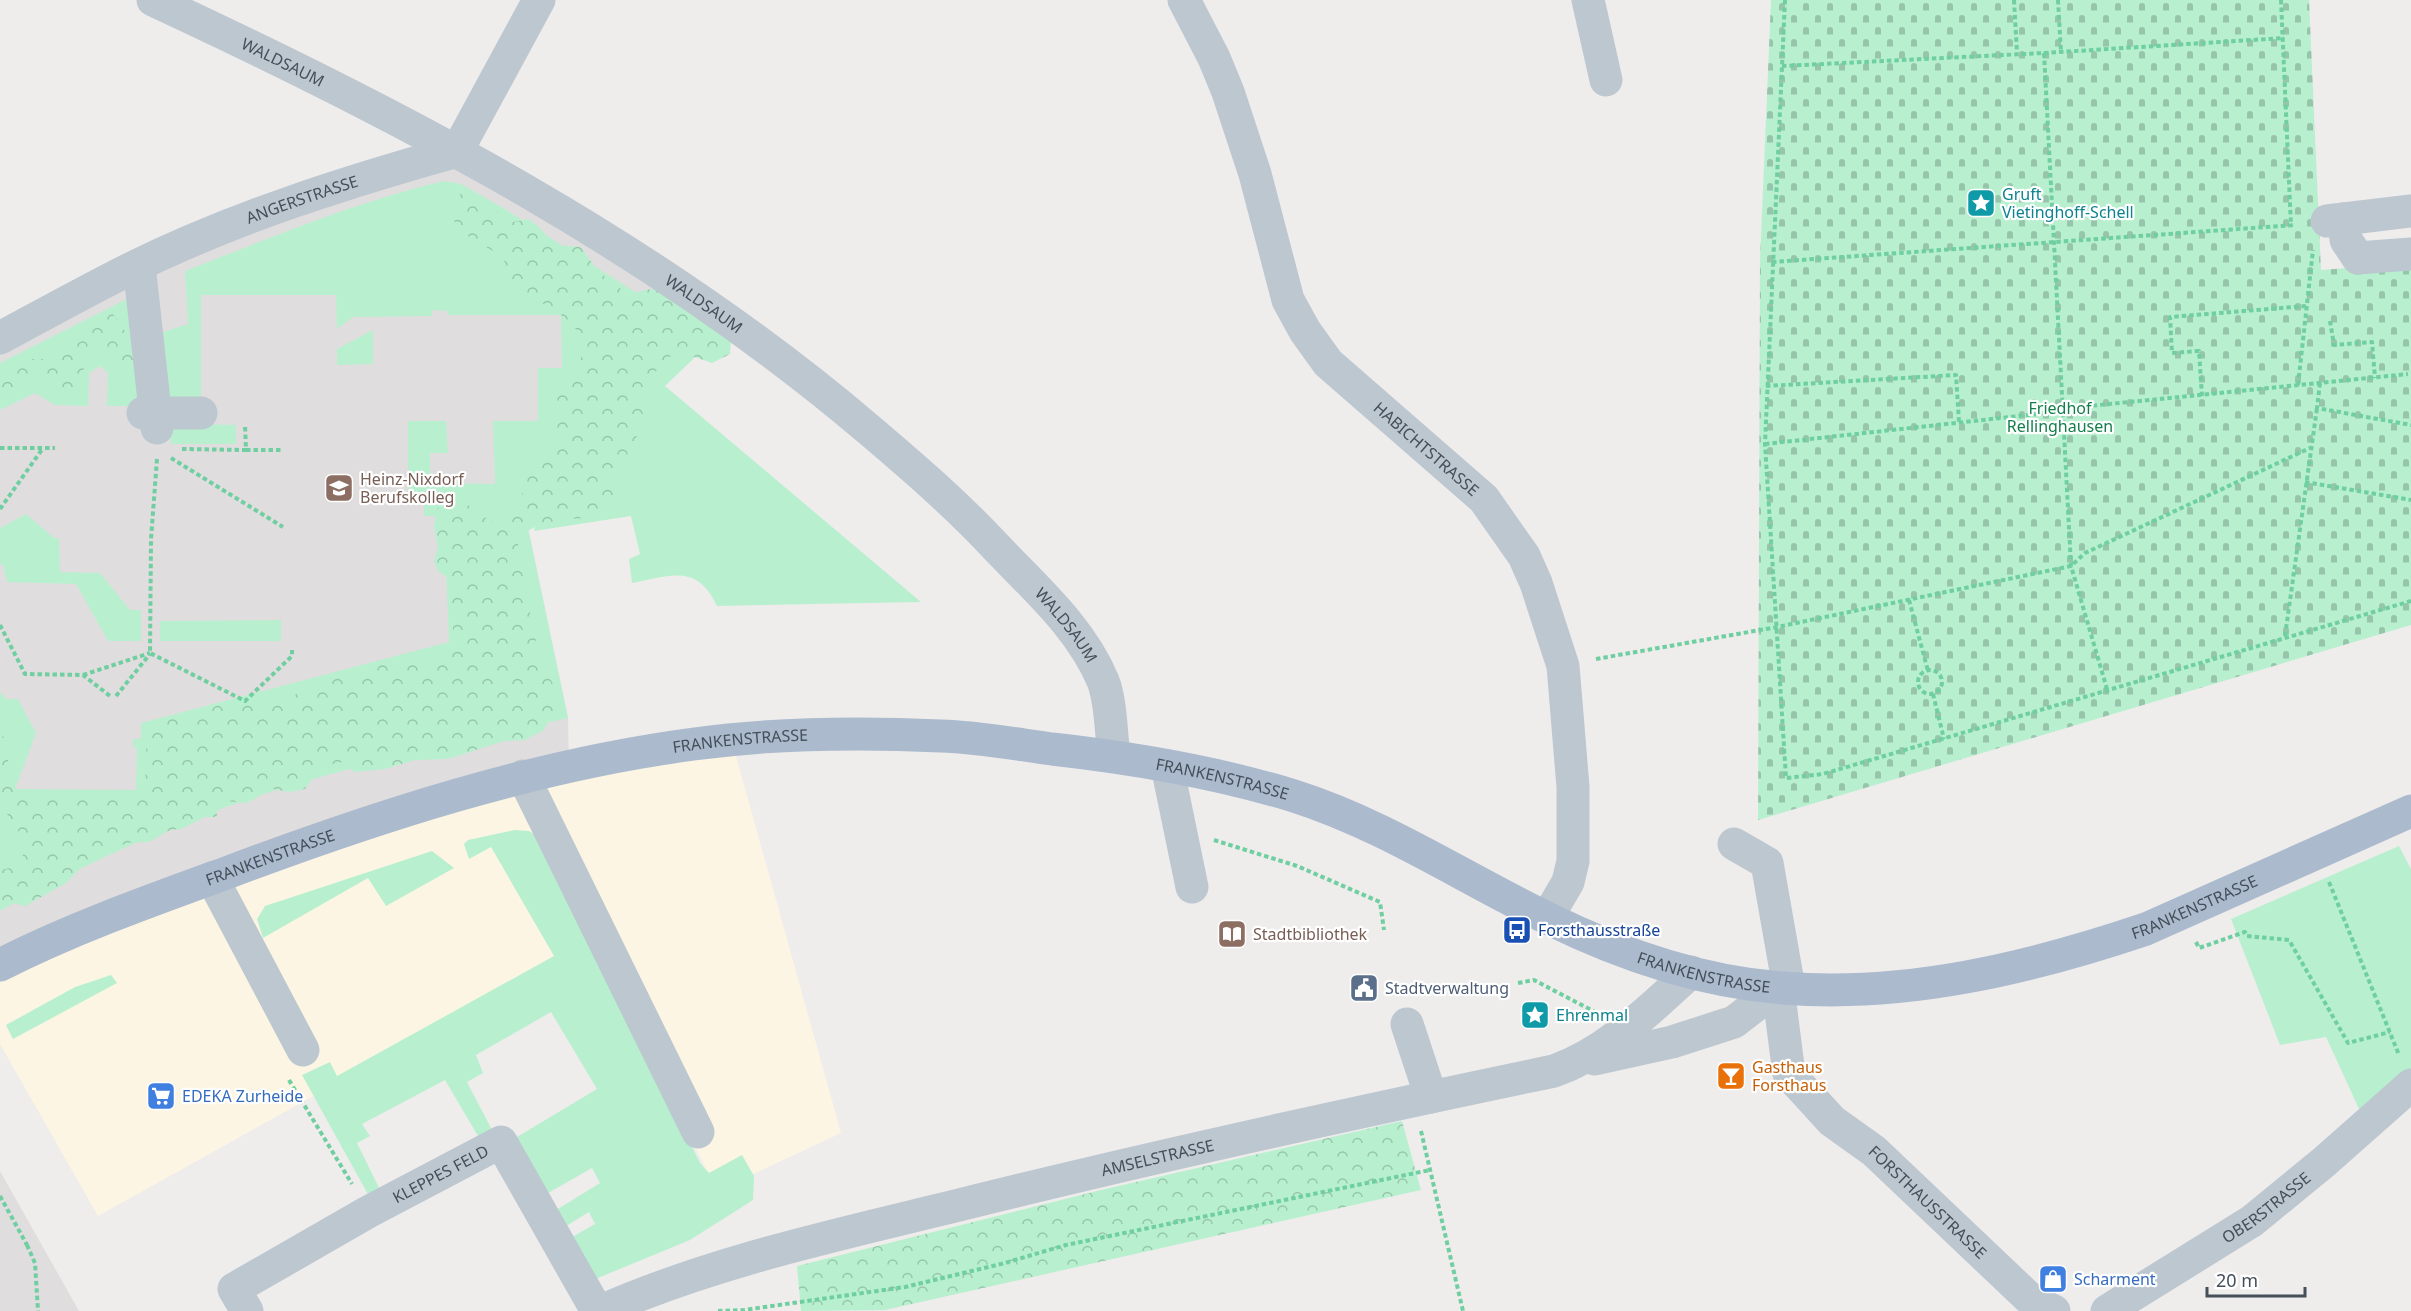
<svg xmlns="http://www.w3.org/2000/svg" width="2411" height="1311" font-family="'Noto Sans',sans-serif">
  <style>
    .commercial { fill: #fcf5e3 }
    .education { fill: #e0ddde }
    .grass { fill: #b8f0cf }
    .forest { fill: url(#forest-crowns) }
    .cemetery { fill: url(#cemetery-stones) }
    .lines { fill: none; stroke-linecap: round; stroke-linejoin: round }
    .path { stroke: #6fcfa1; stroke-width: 4; stroke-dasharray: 4.5 3; stroke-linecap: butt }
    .minor { stroke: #bcc7d0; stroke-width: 33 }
    .major { stroke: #abbbcd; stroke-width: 33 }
    .minor-bridge { stroke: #bcc7d0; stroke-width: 33 }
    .labels { text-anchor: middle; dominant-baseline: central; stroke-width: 4.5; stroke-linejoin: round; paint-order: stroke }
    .street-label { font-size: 16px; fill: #444f5a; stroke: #fff }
    .culture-label { font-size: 16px; fill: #0d838f; stroke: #fff; text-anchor: start }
    .park-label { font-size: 16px; fill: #137e4a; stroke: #fff }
    .education-label { font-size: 16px; fill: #785e54; stroke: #fff; text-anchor: start }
    .transit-label { font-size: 16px; fill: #164399; stroke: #fff; text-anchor: start }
    .service-label { font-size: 16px; fill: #4e5e75; stroke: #fff; text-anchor: start }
    .food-label { font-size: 16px; fill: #c56008; stroke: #fff; text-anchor: start }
    .shop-label { font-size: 16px; fill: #366cbe; stroke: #fff; text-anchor: start }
  </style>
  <defs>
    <pattern id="forest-crowns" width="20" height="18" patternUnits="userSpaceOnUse" patternTransform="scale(1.5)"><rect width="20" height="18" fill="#b8f0cf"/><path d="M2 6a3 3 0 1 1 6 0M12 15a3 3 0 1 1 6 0" fill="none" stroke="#97c5ab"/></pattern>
    <pattern id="cemetery-stones" width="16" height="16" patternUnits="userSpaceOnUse" patternTransform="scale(1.5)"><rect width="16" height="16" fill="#b8f0cf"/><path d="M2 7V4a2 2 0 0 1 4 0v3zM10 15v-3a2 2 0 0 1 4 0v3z" fill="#97c5ab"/></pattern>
  </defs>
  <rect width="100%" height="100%" fill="#efecec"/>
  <path class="commercial" d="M732,742l109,391 -124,58 -121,-242 -281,146 -217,121 -98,-172v-78l305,-122z"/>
  <path class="education" d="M457,152l240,146 -169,230 40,190 1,48 -569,197v-625l132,-69z
    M0,1171l79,140h-79z"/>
  <path class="grass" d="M444,181l17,3 44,25 207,132 -47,45 256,216 -204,4c-20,-43 -47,-30 -85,-23l-3,-24 11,-5 -9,-38 -97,15 5,-20 -11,17 40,190c-74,17 -149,32 -222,52 -120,31 -239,80 -346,141v-219l6,7h12l18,34 -21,56 121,1 1,-42 -4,-1v-8h8v-16l308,-81 -5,-126h-20v-11h-8v-10h-8v-74h38l2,32h-18v30l65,1 -2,-63h45v-53h24l-1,-53h-113l-1,-4 -15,-1v6l-79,1 -16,12 -1,-34h-135v129l35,1v19h-65l-14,-110 31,-10 -3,-53c85,-33 170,-69 259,-90z
    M131,297l12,109h-36l1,-33 -8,-7 -11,7 -1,33 -33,-1 -20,-12 -35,17v-47z
    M373,330v34l-36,1v-16z
    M26,514l28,24h5l1,34 40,1 30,37h11v31h-33l-32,-57 -69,-2 -4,-17 -3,-1v-36z
    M281,620v21h-121v-20z
    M515,830l14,1 12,8 159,324 9,10 33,-18 12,21 -1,24 -63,40 -97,40 -26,-40 28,-16 -6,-12 -26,16 -10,-16 47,-29 -8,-15 -49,28 -31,-56 85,-51 -46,-77 -75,43 7,18 -16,9 25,48 -14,6 -33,-56 -83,44 8,12 -13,7 24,49 -11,6 -68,-123 28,-13 7,14 217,-120 -63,-109 -22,12 -5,-15 4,-4z
    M2399,846l12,23v214l-46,39 -39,-85 -46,8 -49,-126z
    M432,851l22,17 -68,38 -18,-28 -105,60 -6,-19 8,-13z
    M111,975l6,8 -104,56 -7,-14 69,-38z"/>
  <path class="forest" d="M464,192l11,3 38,27 15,-3 9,6 18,20 26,2 16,23 30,24 24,-5 22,5 58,45 -1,15 -18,9 -23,-8h-17c-28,25 -22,29 -29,62 -4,21 -18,43 -30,60l3,22 -15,18c-30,3 -61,-1 -84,23l5,23 9,19 -10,16c16,24 19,32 11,60l13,10 8,16 3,22 -12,24 -19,10 -21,1 -56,18 -33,1 -30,9 -31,3 -10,-10c-18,1 -29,12 -39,27l-16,3 -17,-3 -25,14 -21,-2 -9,6v10h-12l-24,12 -11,1 -21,12h-16l-27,7 -13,6 -27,28 -41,23 -16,-4 -9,4v-36l16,-3 12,-21 -28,-43v-83l14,70 18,8 35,1 62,-3 16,-8 2,-62c14,-7 30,-10 45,-5l27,-17 29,-4 11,5 24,-4 36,-19 17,-5 33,-1c23,-31 28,-7 55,-15 9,-2 20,-12 29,-17 2,-13 -2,-22 -2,-35 -1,-11 2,-19 0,-30l-12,-7 -5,-10 4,-15 -4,-20 3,-19 28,-5 18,12 7,8 21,-13 11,-15c-1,-26 14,-38 32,-55l-2,-48 7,-11 14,-5c22,-35 2,-55 -30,-72 -6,-4 -16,-5 -21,-10 -11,-10 -15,-24 -19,-37l-44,-26 -10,-21 4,-11z
    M112,313c15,19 30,40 15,63l-10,-7 -8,-14 -11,-2 -13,10 -4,17 -14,14 -11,-6 -11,-14 -18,5 -10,11 -17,12v-31l29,-12h14l34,-25 17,-5 9,-11z
    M1402,1121l19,69 -536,120 -84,1 -4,-45 304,-76z"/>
  <path class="cemetery" d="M1771,0h538l12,270 90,-7v362l-653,195 2,-560z"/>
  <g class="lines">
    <path class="path" d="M1785,0l-20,444 21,334 37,-4 588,-173
      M2014,0l3,53
      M2058,0l3,52
      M2281,0l10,226
      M2044,53l240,-15
      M1782,66l262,-13 27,513 36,123
      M1772,262l523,-37
      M2330,321l4,24 38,-3 3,36
      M2320,383l-3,25 94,17
      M2298,385l15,-135
      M1766,386l190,-11 3,47
      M2202,396l-3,-45 -27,2 -2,-36 136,-11
      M1765,444l281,-31 33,-6 329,-33
      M0,448h55
      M182,449l64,1 -1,-25
      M246,450h36
      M171,458l112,69
      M157,459l-6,80 -1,114 95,48 47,-45v-6
      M2305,482l106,18
      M0,509l43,-61
      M1909,600l19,71
      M0,625l25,49 58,1 27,21
      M2285,636l32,-228
      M1596,659l181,-32 294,-61 14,-13 225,-105
      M1918 682a12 12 0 1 1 24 0a12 12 0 1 1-24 0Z
      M83,675l67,-22
      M1933,694l11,45
      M116,696l34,-42
      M1214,840l83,26 83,36 4,28
      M2329,882l70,173
      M2196,942l3,6 46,-16 2,4 42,4 59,103 42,-11
      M1518,983l16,-3 61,32
      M289,1080l63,104
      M1421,1131l42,180
      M0,1196l27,49
      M27,1245l8,18 3,48
      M718,1311l26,-1 161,-23 96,-23 65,-19 364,-75"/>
    <g class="minor">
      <path id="s1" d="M153,0c252,117 501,247 714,428 46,39 90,77 130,120 39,41 84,80 106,133 8,19 8,53 11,75"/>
      <path id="s2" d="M1184,0l30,58 14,34 27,82 33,126 17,31 23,32 156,136 40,57 12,27 27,83 10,121v74l-5,21 -21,36"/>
      <path d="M1588,0l18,80"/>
      <path d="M2344,219l2,21 12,18 53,-4"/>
      <path d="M2327,221l84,-10"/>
      <path d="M139,265l18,163"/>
      <path id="s3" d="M0,338c43,-23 86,-47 130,-69 103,-51 216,-87 327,-118l82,-151"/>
      <path d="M1167,766l25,121"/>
      <path d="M523,776l175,356"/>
      <path d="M1734,844l33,19 22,125"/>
      <path d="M212,878l91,172"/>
      <path id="s4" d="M1778,988l11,86 43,47 42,30 156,148 24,12"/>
      <path d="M1407,1024l24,73"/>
      <path d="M1595,1059l77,-17 62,-20 44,-34"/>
      <path id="s5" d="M247,1311l-13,-22 134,-77 133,-70 96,169"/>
      <path id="s6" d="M601,1311c111,-49 232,-75 350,-104 200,-50 401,-94 603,-136 54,-19 95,-61 137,-99"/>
      <path id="s7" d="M2107,1311l145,-90 72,-59 87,-77"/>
    </g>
    <path class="major" id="s8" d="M0,965c73,-37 152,-65 229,-93 149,-56 306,-107 465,-128 81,-11 165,-12 247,-8 37,1 74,8 111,13 81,9 164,23 242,47 89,28 170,82 253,122 73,36 154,64 236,70 123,10 247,-20 363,-59l265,-118"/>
    <path class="minor-bridge" d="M143,413h58"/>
  </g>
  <defs>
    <g id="sight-square" transform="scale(1.5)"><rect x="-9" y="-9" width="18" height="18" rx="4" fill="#0f9aa8" stroke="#fff"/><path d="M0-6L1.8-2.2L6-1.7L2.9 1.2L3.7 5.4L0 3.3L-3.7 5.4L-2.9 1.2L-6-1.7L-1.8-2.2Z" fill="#fff"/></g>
    <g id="school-square" transform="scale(1.5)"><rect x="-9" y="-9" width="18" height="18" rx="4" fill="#8d6e63" stroke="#fff"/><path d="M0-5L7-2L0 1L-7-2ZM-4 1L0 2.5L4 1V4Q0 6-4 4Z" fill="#fff"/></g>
    <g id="bus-square" transform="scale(1.5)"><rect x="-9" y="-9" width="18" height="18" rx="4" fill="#1a4fb4" stroke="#fff"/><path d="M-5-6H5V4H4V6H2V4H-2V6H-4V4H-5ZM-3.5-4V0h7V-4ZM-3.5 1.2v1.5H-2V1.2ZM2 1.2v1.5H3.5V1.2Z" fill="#fff"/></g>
    <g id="library-square" transform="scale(1.5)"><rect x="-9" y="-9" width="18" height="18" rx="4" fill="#8d6e63" stroke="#fff"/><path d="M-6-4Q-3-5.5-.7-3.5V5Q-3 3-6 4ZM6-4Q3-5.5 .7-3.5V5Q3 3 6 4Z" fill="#fff"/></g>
    <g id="civic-square" transform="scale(1.5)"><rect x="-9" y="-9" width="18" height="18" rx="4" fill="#5c6f8a" stroke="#fff"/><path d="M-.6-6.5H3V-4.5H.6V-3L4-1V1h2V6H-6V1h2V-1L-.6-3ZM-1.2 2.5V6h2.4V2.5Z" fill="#fff"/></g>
    <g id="bar-square" transform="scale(1.5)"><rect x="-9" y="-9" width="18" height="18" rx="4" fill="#e8710a" stroke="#fff"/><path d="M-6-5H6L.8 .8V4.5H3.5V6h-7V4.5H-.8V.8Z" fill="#fff"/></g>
    <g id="supermarket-square" transform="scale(1.5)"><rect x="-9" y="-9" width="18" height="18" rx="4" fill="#3f7fe0" stroke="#fff"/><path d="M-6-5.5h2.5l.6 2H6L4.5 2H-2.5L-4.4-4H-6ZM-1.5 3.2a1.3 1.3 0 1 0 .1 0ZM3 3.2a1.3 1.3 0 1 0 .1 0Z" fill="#fff"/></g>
    <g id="shop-square" transform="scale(1.5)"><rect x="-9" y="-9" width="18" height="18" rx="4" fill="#3f7fe0" stroke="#fff"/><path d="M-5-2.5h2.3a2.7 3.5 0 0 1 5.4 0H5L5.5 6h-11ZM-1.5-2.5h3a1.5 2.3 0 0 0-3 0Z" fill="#fff"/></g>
  </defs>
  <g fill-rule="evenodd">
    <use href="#sight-square" x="1981" y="203"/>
    <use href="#school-square" x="339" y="488"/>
    <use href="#bus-square" x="1517" y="930"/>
    <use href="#library-square" x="1232" y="934"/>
    <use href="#civic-square" x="1364" y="988"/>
    <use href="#sight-square" x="1535" y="1015"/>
    <use href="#bar-square" x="1731" y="1076"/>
    <use href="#supermarket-square" x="161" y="1096"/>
    <use href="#shop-square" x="2053" y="1279"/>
  </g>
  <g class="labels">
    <g class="street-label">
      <text stroke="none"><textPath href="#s1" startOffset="144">WALDSAUM</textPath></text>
      <text stroke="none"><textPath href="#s3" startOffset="333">ANGERSTRASSE</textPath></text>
      <text stroke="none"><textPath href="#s1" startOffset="630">WALDSAUM</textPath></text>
      <text stroke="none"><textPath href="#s2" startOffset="524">HABICHTSTRASSE</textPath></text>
      <text stroke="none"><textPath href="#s1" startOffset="1116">WALDSAUM</textPath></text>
      <text stroke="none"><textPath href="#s8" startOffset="777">FRANKENSTRASSE</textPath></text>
      <text stroke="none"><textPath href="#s8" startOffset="1263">FRANKENSTRASSE</textPath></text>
      <text stroke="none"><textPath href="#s8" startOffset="291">FRANKENSTRASSE</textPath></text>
      <text stroke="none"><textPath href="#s8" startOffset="2289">FRANKENSTRASSE</textPath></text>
      <text stroke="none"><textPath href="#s8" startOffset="1785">FRANKENSTRASSE</textPath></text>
      <text stroke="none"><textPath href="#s6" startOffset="578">AMSELSTRASSE</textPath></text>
      <text stroke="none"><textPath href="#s5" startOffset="262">KLEPPES FELD</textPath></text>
      <text stroke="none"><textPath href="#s4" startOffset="276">FORSTHAUSSTRASSE</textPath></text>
      <text stroke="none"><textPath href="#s7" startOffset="190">OBERSTRASSE</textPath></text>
    </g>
    <g class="culture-label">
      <text x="2002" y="194">Gruft<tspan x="2002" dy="18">Vietinghoff-Schell</tspan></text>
      <text x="1556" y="1015">Ehrenmal</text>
    </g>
    <g class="park-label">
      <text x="2060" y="408">Friedhof<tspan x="2060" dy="18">Rellinghausen</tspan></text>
    </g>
    <g class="education-label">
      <text x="360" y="479">Heinz-Nixdorf<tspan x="360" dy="18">Berufskolleg</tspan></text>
      <text x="1253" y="934">Stadtbibliothek</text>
    </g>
    <g class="transit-label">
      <text x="1538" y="930">Forsthausstraße</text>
    </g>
    <g class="service-label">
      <text x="1385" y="988">Stadtverwaltung</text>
    </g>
    <g class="food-label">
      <text x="1752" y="1067">Gasthaus<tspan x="1752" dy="18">Forsthaus</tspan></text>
    </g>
    <g class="shop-label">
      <text x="182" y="1096">EDEKA Zurheide</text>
      <text x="2074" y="1279">Scharment</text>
    </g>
  </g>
  <path d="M2207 1287v9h98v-9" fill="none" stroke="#444f5a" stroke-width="3"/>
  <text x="2216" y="1287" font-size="18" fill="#444f5a" stroke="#ffffff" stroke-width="4.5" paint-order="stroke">20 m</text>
</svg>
